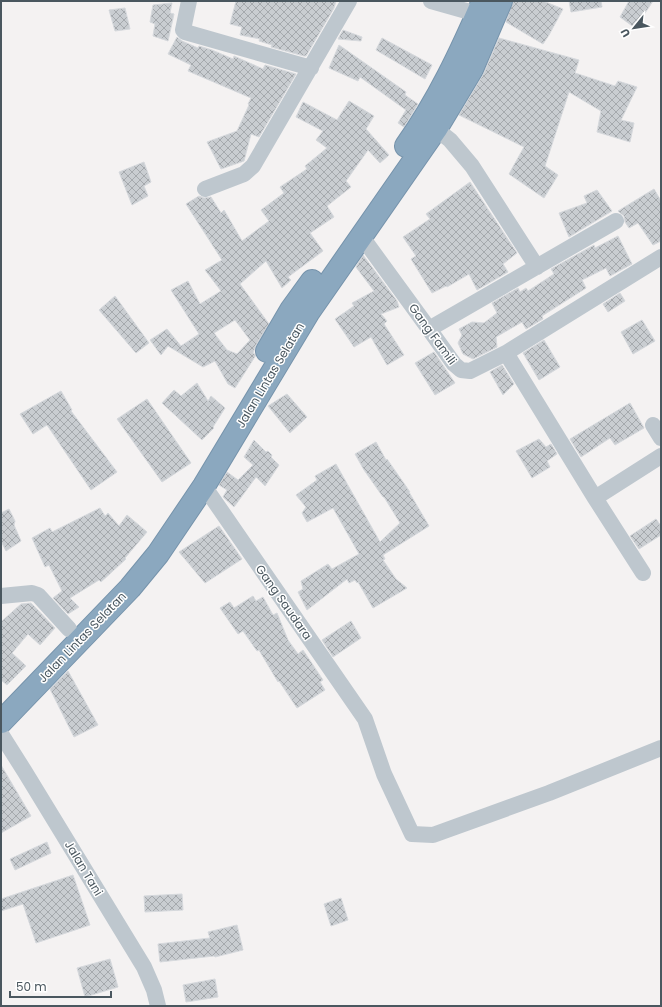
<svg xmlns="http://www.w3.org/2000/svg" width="662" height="1007" font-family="Poppins,sans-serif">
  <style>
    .building { fill: url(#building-cross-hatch); stroke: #d6d9dd; fill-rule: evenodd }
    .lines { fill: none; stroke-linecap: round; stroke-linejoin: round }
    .highway-casing { stroke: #7693ab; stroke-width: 24 }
    .minor { stroke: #bec7ce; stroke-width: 16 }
    .highway { stroke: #8ba8bf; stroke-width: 22 }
    .labels { text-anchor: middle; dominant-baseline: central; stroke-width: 3; stroke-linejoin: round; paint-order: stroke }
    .street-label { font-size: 12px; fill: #4a575f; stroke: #fff }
  </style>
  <defs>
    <pattern id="building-cross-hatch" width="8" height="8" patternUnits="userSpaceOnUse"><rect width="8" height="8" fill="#c9cdd1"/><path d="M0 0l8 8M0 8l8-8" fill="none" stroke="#a5a9ad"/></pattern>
  </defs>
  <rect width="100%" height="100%" fill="#f4f2f2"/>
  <path class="building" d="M236,1h100l-2,7 -28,48h-2l-33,-9 1,-2 -13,-4 1,-2 -20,-4 2,-8 -12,-3z
    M513,1h30l20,8 -14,26 -6,9 -37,-22z
    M569,1h32l1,6 -31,5z
    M629,1h24l-18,27 -15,-11z
    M172,3l-2,10 4,1 -6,27 -15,-5 2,-12 -5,-2 3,-17z
    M125,8l5,21 -15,2 -6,-21z
    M343,30l19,7 -1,4 -23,-2z
    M177,37l5,4 16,7 1,-2 13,4 21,9 1,-3 29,13 2,-4 31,9 -37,63 -8,-3 -7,27 -23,8 -14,-27 30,-11 12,-26 -1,-1 3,-6 -63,-27 3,-6 -23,-11z
    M382,38l50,27 -7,14 -49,-29z
    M499,38l80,22 -4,13 40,13 3,-5 19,6 -16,33 13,3 -4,19 -33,-10 4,-21 -32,-19 -24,74 13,9 -14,23 -35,-24 15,-27 -65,-32 24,-40z
    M339,45l67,47 -1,3 13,9 -14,23 -6,-4 8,-13 -46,-33 -2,4 -29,-13z
    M349,101l25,15 -8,13 23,26 -9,8 -12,-13 -22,31 5,6 -24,19 7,11 -24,16 13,18 -35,26 3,3 -9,8 -16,-27 -26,23 29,40 -13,21 -3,8 3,2 -21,33 -7,-4 -13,-23 -12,6 -35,-21 -7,9 -11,-15 17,-11 14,17 18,-12 -28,-44 17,-9 12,23 21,-13 -16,-21 17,-10 -36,-56 13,-8 5,2 7,-1 10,16 3,-3 18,31 27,-20 -8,-11 23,-17 -4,-6 27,-18 -2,-3 22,-18 -11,-8 7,-9 -27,-14 7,-15 34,18zM235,320l15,20 -13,14 -10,-4 -13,-17z
    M144,162l7,20 -7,4 4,10 -16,9 -13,-33z
    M470,182l47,71 -14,11 5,8 -31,18 -8,-16 -22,13 -1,-1 -14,7 -21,-34 5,-3 -13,-19 27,-18 -4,-5z
    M654,189l7,12v40l-8,4 -15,-22 -9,5 -4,-6 -1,-6 -6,-5z
    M597,190l15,21 -43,26 -10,-24 28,-10 -3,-7z
    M618,236l14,28 -22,12 -4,-8 -24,12 4,8 -44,28 1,3 -17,10 -4,-7 -26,15 1,10 -24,12 -10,-5 -5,-11 4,-8 -3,-6 13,-7 12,1 13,-10 -5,-10 26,-15 2,4 6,-4 2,3 26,-17 -3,-5 43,-24 1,3z
    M363,255l34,46 2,6 -18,7 6,7 -3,3 20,31 -17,10 -16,-28 -17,10 -19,-28 19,-13 -2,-3 22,-12 -18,-24z
    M620,293l5,8 -17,11 -5,-8z
    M115,296l34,47 -13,10 -37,-43z
    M642,320l13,21 -22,13 -12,-22z
    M544,340l16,27 -21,13 -16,-27z
    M434,352l21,31 -20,12 -20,-32z
    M502,365l12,19 -11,11 -13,-23z
    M197,383l11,18 3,-5 14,12 -12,19 1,1 -12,12 -40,-37 12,-13 7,6z
    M61,391l11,19 -1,1 46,61 -26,18 -44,-65 -14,9 -13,-20z
    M287,394l20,23 -17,16 -22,-27z
    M147,399l44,64 -29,19 -45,-63z
    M630,403l14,25 -29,17 -5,-7 -29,19 -11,-18z
    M539,439l7,8 5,-3 6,10 -10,7 3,6 -18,11 -16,-27z
    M254,440l12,12 2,-1 4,4 -1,2 8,8 -14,21 -9,-9 -22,30 -11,-10 4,-7 -8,-5 8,-13 11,8 15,-15 -9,-8z
    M376,442l10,18 1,-1 23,33h-1l20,34 -46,29 2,4 -2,1 13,19 11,9 -34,20 -15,-26 -1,1 -2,-3 -6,3 -2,-4 -40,31 -9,-18 5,-3 -2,-8 27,-17 4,5 27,-15 -26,-46 -26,14 -5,-9 4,-6 -10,-12 21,-15 -2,-4 21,-12 44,78 20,-19 -16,-26h-1l-19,-27 -9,-16z
    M100,508l5,8 3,-3 11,13 8,-11 20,17 -22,26 1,1 -25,23 -2,-2 -29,18 9,9 -11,7 -15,-16 9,-7 -13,-26 -4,2 -13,-29 18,-10 2,4z
    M9,509l6,12 -1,4 7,16 -15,10 -5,-10v-28z
    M656,519l5,7v9l-22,14 -9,-13z
    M219,526l23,33 -37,24 -26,-31z
    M253,596l3,5 7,-4 10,18 4,-2 11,27 10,14 5,-4 20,30 -3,2 5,8 -28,18 -18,-27 -1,1 -19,-32 -2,1 -14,-20 -5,3 -18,-26 10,-6 4,6z
    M31,603l24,25 -15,17 -12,-11 -16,19 14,13 -19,19 -6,-5v-58l20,-18z
    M351,621l10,17 -28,19 -11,-17z
    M68,671l30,54 -24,12 -24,-48z
    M1,765l30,51 -30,17z
    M47,842l4,11 -36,17 -5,-11z
    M73,875l17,50 -54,18 -13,-39 -22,7v-12z
    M182,894l1,16 -38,2 -1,-16z
    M341,898l7,22 -17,6 -7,-22z
    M237,925l6,25 -28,7 -1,-1 -54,6 -2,-18 52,-6 -2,-6z
    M110,959l8,28 -33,10 -8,-29z
    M215,979l3,18 -32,5 -3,-17z"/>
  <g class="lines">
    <g class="highway-casing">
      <path id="highway" d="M406,146c32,-45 55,-94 77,-145
        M267,351l24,-41 21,-29
        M1,722l129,-134 28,-34 46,-68 104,-173 128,-184 36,-60 29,-68"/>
    </g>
    <path class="minor" d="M189,1l-6,29 2,2 126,36
      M431,1l46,13
      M436,129l14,11 22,26 65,101
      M205,189l39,-15 9,-8 96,-165
      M362,237l67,92 25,35 7,6 9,1 36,-18 155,-96
      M429,329l187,-108
      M506,353l89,145 48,75
      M653,425l8,13
      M204,486l161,233 19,55 28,60 21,1 116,-42 112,-45
      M595,498l66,-42
      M1,596l31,-3 6,2 31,34
      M1,734l24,38 119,195 10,23 4,16"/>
    <use href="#highway" class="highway"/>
  </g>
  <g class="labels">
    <g class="street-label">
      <text transform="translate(433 334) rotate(54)">Gang Famili</text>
      <text transform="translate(270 375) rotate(-59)">Jalan Lintas Selatan</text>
      <text transform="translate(284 602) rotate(55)">Gang Saudara</text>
      <text transform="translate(82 637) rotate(-46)">Jalan Lintas Selatan</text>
      <text transform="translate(84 868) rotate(59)">Jalan Tani</text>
    </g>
  </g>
  <rect width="662" height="1007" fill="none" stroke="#4a575f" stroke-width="4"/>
  <g transform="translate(634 28) rotate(240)" stroke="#ffffff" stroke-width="3" paint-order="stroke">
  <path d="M0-3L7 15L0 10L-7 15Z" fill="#4a575f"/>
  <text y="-6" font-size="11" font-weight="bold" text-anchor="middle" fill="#4a575f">U</text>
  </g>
  <path d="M10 991v6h101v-6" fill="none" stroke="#4a575f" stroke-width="2"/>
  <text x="16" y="991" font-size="12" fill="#4a575f" stroke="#ffffff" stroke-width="3" paint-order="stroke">50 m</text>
</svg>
